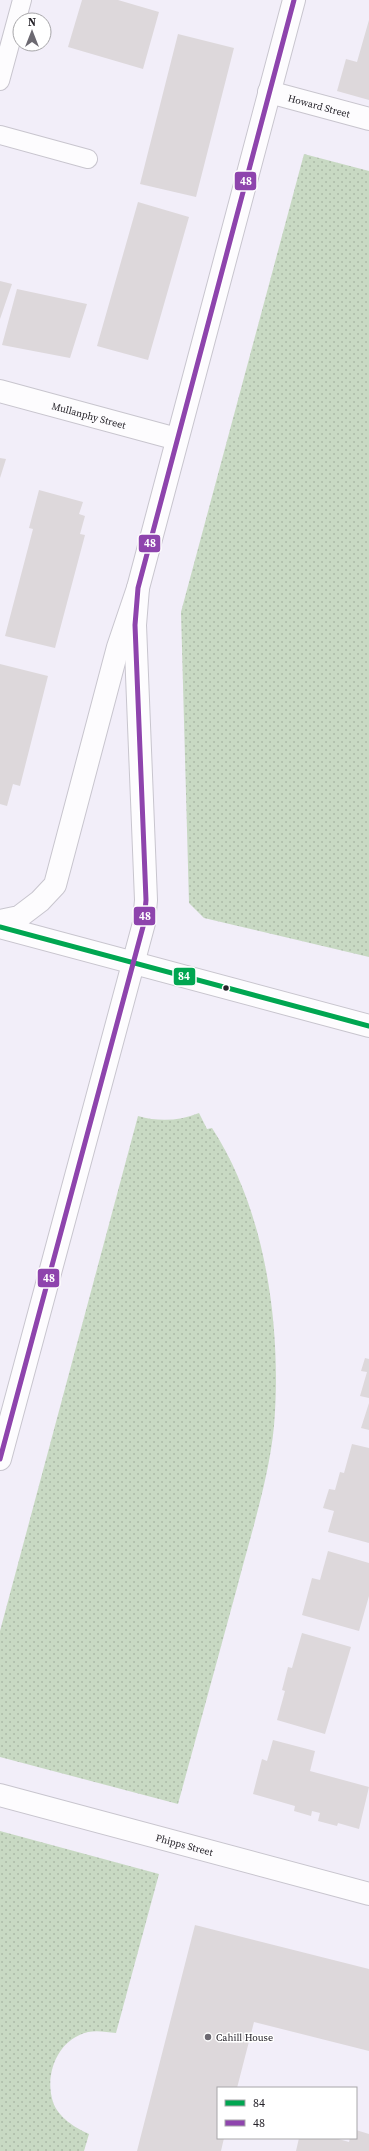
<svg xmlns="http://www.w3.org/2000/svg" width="369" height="2151" font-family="'Source Serif 4',serif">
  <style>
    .grass { fill: url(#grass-dots) }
    .building { fill: #ddd8db }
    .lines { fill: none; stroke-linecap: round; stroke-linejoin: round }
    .service-casing { stroke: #c8c5ce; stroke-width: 20 }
    .minor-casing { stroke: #c8c5ce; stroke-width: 24 }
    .secondary-casing { stroke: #c8c5ce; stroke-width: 24 }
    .service { stroke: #fdfcfe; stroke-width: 18 }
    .minor { stroke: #fdfcfe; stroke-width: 22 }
    .secondary { stroke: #fdfcfe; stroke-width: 22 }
    .bus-1-casing { stroke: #fff; stroke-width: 8 }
    .bus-2-casing { stroke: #fff; stroke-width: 8 }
    .bus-1 { stroke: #00a651; stroke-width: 5 }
    .bus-2 { stroke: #8e44ad; stroke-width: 5 }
    .bus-dot { fill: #242128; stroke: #fff; stroke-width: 1.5 }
    .poi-dot { fill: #6c6971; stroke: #fff; stroke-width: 1.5 }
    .labels { text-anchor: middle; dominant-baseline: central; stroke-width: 3; stroke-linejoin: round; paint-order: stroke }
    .street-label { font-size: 10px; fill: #242128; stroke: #fff }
    .poi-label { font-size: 10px; fill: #242128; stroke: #fff; text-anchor: start }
    .line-badge { stroke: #fff; stroke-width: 1.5 }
    .badge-label { font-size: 11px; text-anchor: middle; font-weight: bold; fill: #fff }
  </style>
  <defs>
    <pattern id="grass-dots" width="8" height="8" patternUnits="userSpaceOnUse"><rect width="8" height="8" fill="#c8d9c3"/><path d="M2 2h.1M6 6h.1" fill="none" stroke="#acbaa8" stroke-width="1.8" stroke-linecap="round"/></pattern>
  </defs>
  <rect width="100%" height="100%" fill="#f2eef9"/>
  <path class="grass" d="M304,154l65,17v786l-165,-39 -15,-15 -8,-291z
    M199,1113l8,16 5,-1c54,83 70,200 62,298 -5,52 -23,108 -36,158 -20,73 -40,147 -60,220l-178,-47v-126l138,-515c21,6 41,5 61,-3z
    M0,1831l159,43 -43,159c-9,-1 -19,-3 -28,-1 -30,7 -44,42 -35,70 5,15 22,26 36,32l-5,17h-84z"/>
  <path class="building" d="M82,0h36l41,12 -16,57 -75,-22z
    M369,20v80l-32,-9 9,-32 11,3z
    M178,34l56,14 -38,149 -56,-13z
    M138,202l51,15 -41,143 -51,-14z
    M0,281l12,3 -12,35z
    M17,289l70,15 -17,54 -68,-13z
    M0,458l6,1 -6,19z
    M39,490l44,12 -4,12 6,2 -5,18 5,1 -30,113 -50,-12 28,-107 -4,-1z
    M0,664l48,12 -28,110 -7,-2 -6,22 -7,-2z
    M365,1358l4,1v39l-9,-2 7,-24 -6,-1z
    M369,1403v27l-8,-2z
    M352,1444l17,4v95l-41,-11 6,-21 -11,-3 6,-19 6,1 5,-18 4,1z
    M328,1551l41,12v33l-10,35 -57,-16 10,-37 8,2z
    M302,1633l49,14 -26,87 -48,-14 8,-29 -3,-1 6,-23 4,1z
    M273,1740l42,11 -5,20 59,16 -10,42 -21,-6 -1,3 -19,-5 2,-8 -8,-2 -1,5 -17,-5 1,-5 -42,-12 9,-35 5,2z
    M195,1925l174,44v82l-115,-29 -17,66h-19v50h6l-3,13h-84z
    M356,2130l13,4v17h-73l3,-13h36l14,4 1,-4h6z"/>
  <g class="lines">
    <g class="service-casing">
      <path id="service" d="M0,81l22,-81
        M0,135l88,24"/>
    </g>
    <g class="minor-casing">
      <g id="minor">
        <path id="s1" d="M269,92l100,27"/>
        <path id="s2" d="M0,391l177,48"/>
        <path d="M0,1459l144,-536 2,-23 -11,-275 3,-37 156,-588"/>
        <path id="s3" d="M0,1795l369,99"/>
      </g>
    </g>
    <g class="secondary-casing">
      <path id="secondary" d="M0,921l19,-4 21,-16 15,-16 63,-238 20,-59
        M0,927l369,99"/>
    </g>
    <use href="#service" class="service"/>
    <use href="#minor" class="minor"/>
    <use href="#secondary" class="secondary"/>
    <g class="bus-1-casing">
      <path id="bus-1" d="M0,927l369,99"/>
    </g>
    <g class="bus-2-casing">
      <path id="bus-2" d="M0,1459l144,-536 2,-23 -11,-275 3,-37 156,-588"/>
    </g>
    <use href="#bus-1" class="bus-1"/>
    <use href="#bus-2" class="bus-2"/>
  </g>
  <circle class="bus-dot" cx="226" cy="988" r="3.5"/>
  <circle class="poi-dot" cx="208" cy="2037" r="4"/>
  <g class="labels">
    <g class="street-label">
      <text stroke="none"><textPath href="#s1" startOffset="52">Howard Street</textPath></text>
      <text stroke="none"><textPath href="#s2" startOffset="92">Mullanphy Street</textPath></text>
      <text stroke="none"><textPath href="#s3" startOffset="191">Phipps Street</textPath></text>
    </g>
    <g class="poi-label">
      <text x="216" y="2037">Cahill House</text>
    </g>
  </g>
  <g class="line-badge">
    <rect x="234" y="171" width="23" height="20" rx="4" fill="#8e44ad"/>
    <rect x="138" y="534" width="23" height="19" rx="4" fill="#8e44ad"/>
    <rect x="133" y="906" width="23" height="20" rx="4" fill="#8e44ad"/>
    <rect x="173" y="967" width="23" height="19" rx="4" fill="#00a651"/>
    <rect x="37" y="1268" width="23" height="20" rx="4" fill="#8e44ad"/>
  </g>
  <g class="badge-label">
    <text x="246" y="185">48</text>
    <text x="150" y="547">48</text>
    <text x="145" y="920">48</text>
    <text x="184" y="980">84</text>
    <text x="49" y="1282">48</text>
  </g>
  <rect x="217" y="2087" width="140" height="52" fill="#ffffff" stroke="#a7a6a9"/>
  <rect x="225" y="2100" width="20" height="6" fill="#00a651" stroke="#a7a6a9"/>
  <text x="253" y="2107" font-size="12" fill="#242128">84</text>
  <rect x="225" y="2120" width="20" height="6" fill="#8e44ad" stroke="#a7a6a9"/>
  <text x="253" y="2127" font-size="12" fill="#242128">48</text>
  <g transform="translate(32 32)"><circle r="19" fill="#ffffff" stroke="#a7a6a9"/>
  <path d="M0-3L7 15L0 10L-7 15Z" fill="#6c6971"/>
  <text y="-6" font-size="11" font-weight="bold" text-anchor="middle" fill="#242128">N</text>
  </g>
</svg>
